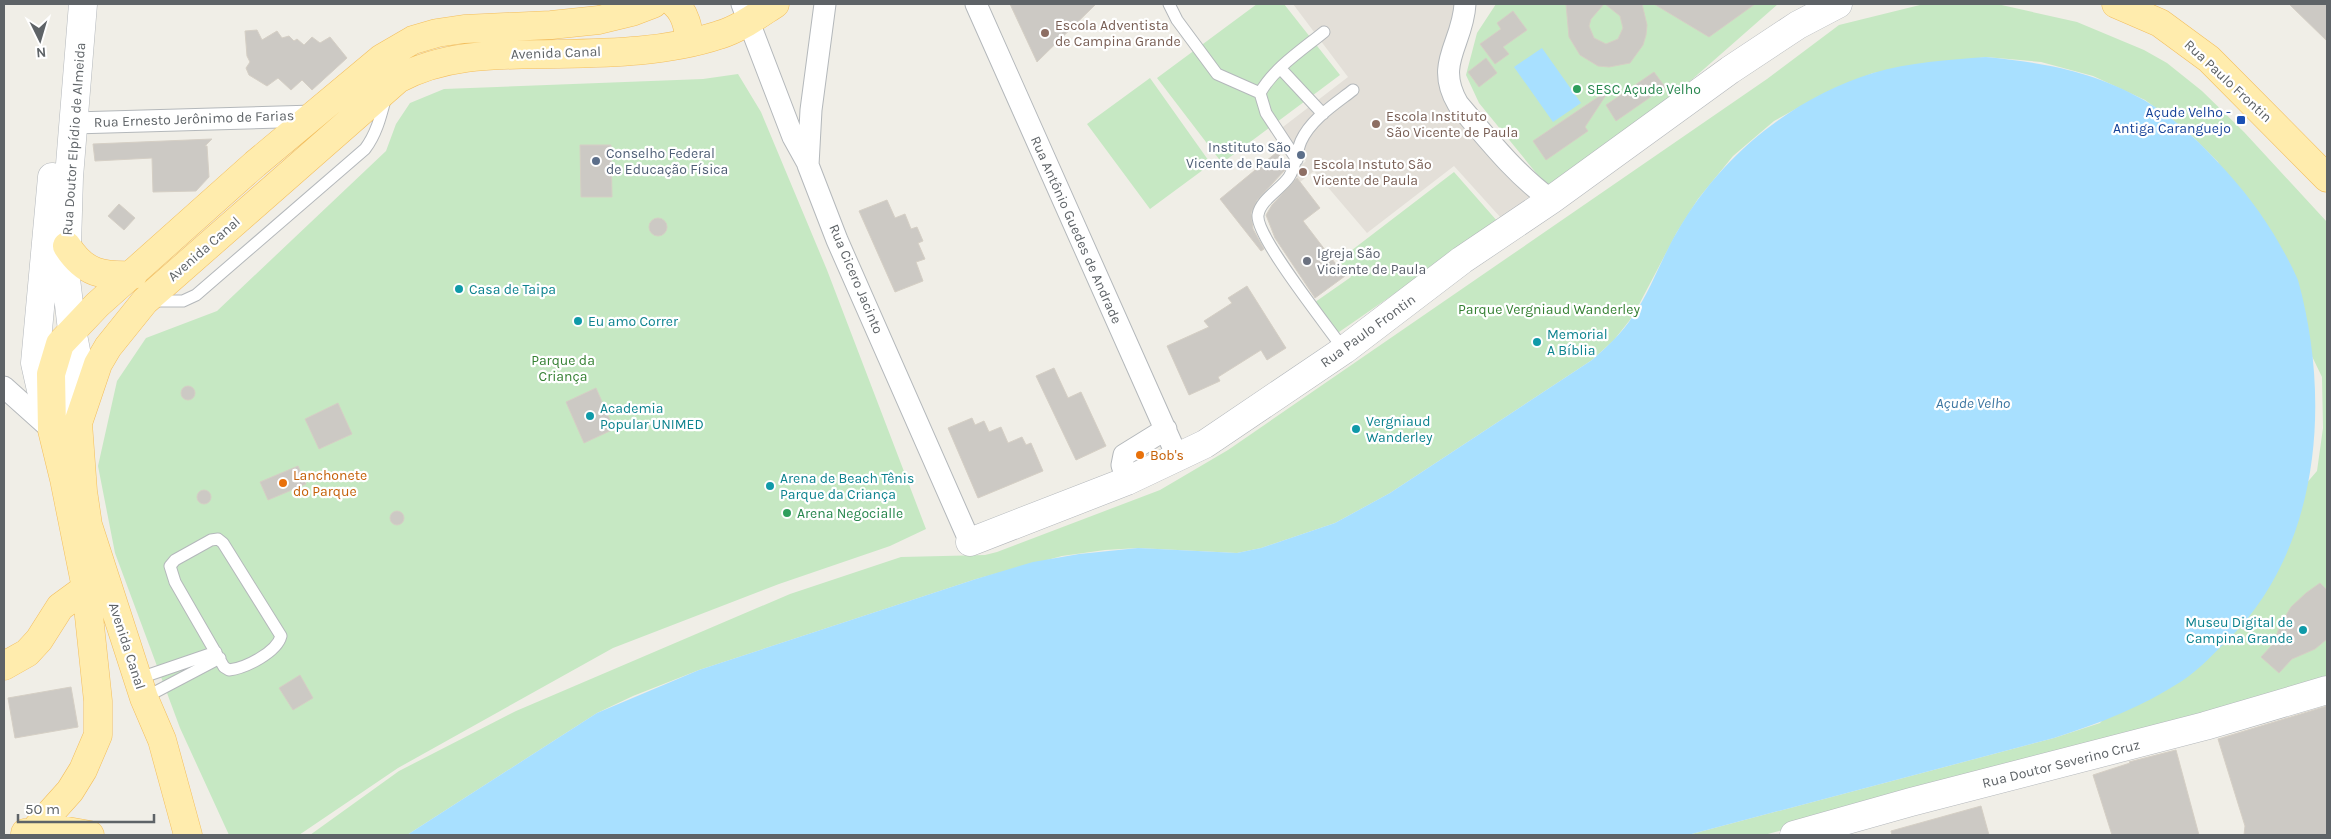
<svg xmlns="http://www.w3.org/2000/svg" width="2331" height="839" font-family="Karla,sans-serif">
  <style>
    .education { fill: #e3dfd8 }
    .green { fill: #c6e8c3 }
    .water { fill: #a8e0ff }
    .building { fill: #ccc9c4; stroke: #d5cfc5 }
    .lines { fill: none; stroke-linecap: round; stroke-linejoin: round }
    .lane-casing { stroke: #b4b8bb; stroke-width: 13 }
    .street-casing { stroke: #b4b8bb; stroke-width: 23 }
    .secondary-casing { stroke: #b3b7bb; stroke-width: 29 }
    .primary-casing { stroke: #f3be5d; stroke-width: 29 }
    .lane { stroke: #fff; stroke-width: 11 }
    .street { stroke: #fff; stroke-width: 21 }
    .secondary { stroke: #fff; stroke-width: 28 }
    .primary { stroke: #ffecad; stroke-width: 28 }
    .education-dot { fill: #8d6e63; stroke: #fff; stroke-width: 2 }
    .leisure-dot { fill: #2e9e5b; stroke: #fff; stroke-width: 2 }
    .transit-dot { fill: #1a4fb4; stroke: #fff; stroke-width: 2 }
    .service-dot { fill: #5c6f8a; stroke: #fff; stroke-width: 2 }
    .worship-dot { fill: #6b7280; stroke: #fff; stroke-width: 2 }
    .culture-dot { fill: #0f9aa8; stroke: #fff; stroke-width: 2 }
    .food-dot { fill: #e8710a; stroke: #fff; stroke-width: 2 }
    .labels { text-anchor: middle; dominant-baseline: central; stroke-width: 4.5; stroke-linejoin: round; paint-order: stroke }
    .education-label { font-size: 14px; fill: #785e54; stroke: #fff; text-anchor: start }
    .street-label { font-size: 14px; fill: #5e6367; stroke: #fff }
    .leisure-label { font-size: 14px; fill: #27864d; stroke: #fff; text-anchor: start }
    .transit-label { font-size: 14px; fill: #164399; stroke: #fff; text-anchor: end }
    .service-label { font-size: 14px; fill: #4e5e75; stroke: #fff; text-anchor: end }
    .worship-label { font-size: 14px; fill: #5b616d; stroke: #fff; text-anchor: start }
    .culture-label { font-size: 14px; fill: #0d838f; stroke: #fff; text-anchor: start }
    .park-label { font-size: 14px; fill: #358133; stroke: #fff }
    .food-label { font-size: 14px; fill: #c56008; stroke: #fff; text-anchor: start }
    .water-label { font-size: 15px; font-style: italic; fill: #3d76a1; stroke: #fff }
  </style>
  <rect width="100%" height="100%" fill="#f0eee7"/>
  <path class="education" d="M1293,4h173l-20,80 88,111 -33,23 -47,-52 -87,67 -53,-62 -14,11 -7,-9 13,-12 -27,-31 69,-53z"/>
  <path class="green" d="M1257,4h27l56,71 -118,88 -65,-85z
    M1496,4h282l-123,108 -105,78 -71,-87 -13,-28 11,-42z
    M1924,4h73l80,18 67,28 23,13 35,28 42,41 83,90v460l-563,153h-76l366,-97 46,-15 217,-252 6,-43 -1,-51 -104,-215 -33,-33 -40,-29 -52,-24 -52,-14 -55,-5 -113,16 -52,22 -47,26 -41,35 -35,43 -21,33 -44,84 -19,24 -22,20 -202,133 -55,30 -74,25 -24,5 -99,-5 -33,2 -43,6 -86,23 -277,91 -66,26 -36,17 -190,122h-97l89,-64 117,-60 274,-117 111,-37 84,-2 12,-3 163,-62 68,-40 539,-371 72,-54z
    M738,74l23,38 66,158 99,259 -36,17 -111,38 -166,64 -215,120 -99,67h-70l-49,-107 -65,-175 -17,-87 19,-85 29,-43 71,-27 169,-160 10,-27 14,-21 34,-14 259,-10z
    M1150,78l61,86 -61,45 -63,-85z
    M1454,172l44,50 -169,117 -21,-32 43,-30 -12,-17z"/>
  <path class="water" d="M1542,48l39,55 -28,19 -39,-55z
    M1986,57c59,6 104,13 158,43 31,18 59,45 83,72 29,32 53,68 71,108 33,119 23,266 -68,358 -15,14 -31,32 -48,43 -40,26 -84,43 -128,57l-366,97h-1281l190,-122 102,-43 277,-91 57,-17 46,-8 59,-6 99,5 24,-5 74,-25 55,-30 202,-133c15,-13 30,-27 41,-44 18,-26 28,-57 44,-84 43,-75 113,-133 196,-159 37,-11 75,-13 113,-16z"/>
  <path class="building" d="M1010,4h86l-59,58z
    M1566,4h38l-13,15 -2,7 5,12 12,6 12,-5 5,-11 -3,-12 -15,-12h37l5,21 -1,10 -3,10 -13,18 -21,4 -11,-1 -18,-11 -11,-18z
    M1654,4h101l-46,33z
    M2289,4h38v37z
    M1513,11l14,19 -24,17 6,7 -14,10 -15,-20 21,-15 -4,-6z
    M257,30l5,10 15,-9 5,7 7,-2 5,5 3,-2 7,6 8,-8 8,6 10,-6 17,21 -35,32 -10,-10 -11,10 -13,-12 -11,8 -18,-11 -3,-7 4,-6 -3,-6 -2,-25z
    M1486,58l11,15 -18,14 -11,-15z
    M1654,72l11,15 -49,34 -10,-16z
    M1610,89l-25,38 3,4 -42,29 -13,-19z
    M212,139l-7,7h2l2,31 -13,14 -43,1 -1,-34 -57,3 -2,-17z
    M580,145h31l1,52h-31z
    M1277,152l9,13 -1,5 -28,30 -6,13 2,16 11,20 -3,2 -41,-52z
    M1297,178l23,30 -17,13 42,55 -30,22 -40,-60 -9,-23 6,-10z
    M887,200l8,18 10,-4 6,15 6,-2 6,14 -5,2 7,16 -9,3 7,19 -28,11 -36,-81z
    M119,204l16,14 -11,12 -16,-14z
    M649 227a9 9 0 1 1 18 0a9 9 0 1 1-18 0Z
    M1247,286l39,62 -19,12 -6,-10 -43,27 2,4 -31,14 -22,-49 42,-19 -5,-6 28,-18 -4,-5z
    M1054,368l14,30 13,-6 25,54 -30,14 -40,-84z
    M181 393a7 7 0 1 1 14 0a7 7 0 1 1-14 0Z
    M596,388l18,41 -30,14 -18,-41z
    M338,403l14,31 -33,15 -14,-30z
    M972,418l3,7 9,-4 5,11 12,-5 7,16 14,-6 4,8 5,-2 12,28 -65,27 -30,-70z
    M298,466l8,18 -38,16 -8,-18z
    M197 497a7 7 0 1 1 14 0a7 7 0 1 1-14 0Z
    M390 518a7 7 0 1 1 14 0a7 7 0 1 1-14 0Z
    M2320,583l7,7v49l-12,10 -23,10 -13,14 -18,-16 13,-14 6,-18 11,-18 15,-14z
    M300,675l13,23 -20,12 -14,-22z
    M71,687l7,40 -63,11 -7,-40z
    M2327,706v129h-83l1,-9 -27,-87z
    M2176,750l23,85h-87l-19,-60 37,-12 -1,-1z
    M1981,806l8,29h-97l-1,-4z"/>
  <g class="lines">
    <g class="lane-casing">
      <path id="lane" d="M1169,4l8,16 40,54 43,19
        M1280,68l43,46
        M1297,160l-31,-47 -6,-20c14,-25 42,-43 64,-61
        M152,301h31l13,-6 169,-146c12,-16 16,-34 21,-53
        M1344,350c-15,-22 -89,-114 -86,-135 2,-15 23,-26 31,-38 7,-11 7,-24 12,-36 10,-22 34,-37 52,-51
        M218,539l5,4 58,93c-4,16 -35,32 -52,34l-5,-3 -49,-85 -5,-16 5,-6 36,-20z
        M137,679l79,-27
        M144,698l76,-40"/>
    </g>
    <g class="street-casing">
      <path id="street" d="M742,4l51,133 15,27
        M825,4l-14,106 -3,55 29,75 133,302
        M976,4l201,452
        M1465,4c-2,40 -31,59 -7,100 29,34 57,70 93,96
        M74,123l240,-7
        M4,387l48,43
        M1127,481l-5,-16 2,-10 42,-26"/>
    </g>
    <g class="secondary-casing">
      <path id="secondary" d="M50,404l-9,-14 -6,-27 17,-186
        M78,414v-53l-6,-31 -6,-51 3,-102 14,-173
        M970,542l157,-61 78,-37 139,-94 118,-90 89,-60 179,-130 68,-45 40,-21
        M1794,835l117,-33 294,-76 122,-36"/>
    </g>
    <g class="primary-casing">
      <path id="primary" d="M675,4c11,10 13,24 15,38
        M2116,4l44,19 49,36 118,119
        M67,246c18,28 35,30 66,29
        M4,666l23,-13 12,-13 21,-33 26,-19
        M35,830l35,-39 13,-21 15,-35v-34l-12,-113 -22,-109 -12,-49 -1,-56 9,-30 37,-39 158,-141 127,-106 31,-18 24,-7 27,-4 87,-4 48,-5 33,-8 21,-8
        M25,833l31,-4 34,6
        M188,835l-26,-95 -18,-42 -56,-173 -5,-34 -5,-68 20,-59 10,-17 37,-46 253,-222c50,-27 105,-24 159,-25 53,-1 111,-2 162,-19 20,-6 39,-20 56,-31"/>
    </g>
    <use href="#lane" class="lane"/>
    <use href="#street" class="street"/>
    <use href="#secondary" class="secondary"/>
    <use href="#primary" class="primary"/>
  </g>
  <g class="education-dot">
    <circle cx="1045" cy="33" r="5"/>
    <circle cx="1376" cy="124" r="5"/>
    <circle cx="1303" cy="172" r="5"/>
  </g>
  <g class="leisure-dot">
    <circle cx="1577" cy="89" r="5"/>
    <circle cx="787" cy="513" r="5"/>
  </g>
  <rect class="transit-dot" x="2236" y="115" width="10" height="10" rx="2.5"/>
  <g class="service-dot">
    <circle cx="1301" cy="155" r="5"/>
    <circle cx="596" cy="161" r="5"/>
  </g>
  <circle class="worship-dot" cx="1307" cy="261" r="5"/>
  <g class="culture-dot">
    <circle cx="459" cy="289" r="5"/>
    <circle cx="578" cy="321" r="5"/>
    <circle cx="1537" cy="342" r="5"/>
    <circle cx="590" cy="416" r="5"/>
    <circle cx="1356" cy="429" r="5"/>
    <circle cx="770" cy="486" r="5"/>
    <circle cx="2303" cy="630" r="5"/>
  </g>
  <g class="food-dot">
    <circle cx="1140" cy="455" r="5"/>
    <circle cx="283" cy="483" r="5"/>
  </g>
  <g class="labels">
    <g class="education-label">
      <text x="1055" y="25">Escola Adventista<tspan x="1055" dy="16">de Campina Grande</tspan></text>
      <text x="1386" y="116">Escola Instituto<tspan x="1386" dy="16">São Vicente de Paula</tspan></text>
      <text x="1313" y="164">Escola Instuto São<tspan x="1313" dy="16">Vicente de Paula</tspan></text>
    </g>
    <g class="street-label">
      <text transform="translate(556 53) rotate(-2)">Avenida Canal</text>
      <text transform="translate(2228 81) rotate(43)">Rua Paulo Frontin</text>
      <text transform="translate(194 119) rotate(-2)">Rua Ernesto Jerônimo de Farias</text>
      <text transform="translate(74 139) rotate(-86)">Rua Doutor Elpídio de Almeida</text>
      <text transform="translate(1076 230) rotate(66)">Rua Antônio Guedes de Andrade</text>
      <text transform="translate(204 249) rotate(-41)">Avenida Canal</text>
      <text transform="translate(856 279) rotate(67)">Rua Cicero Jacinto</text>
      <text transform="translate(1368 331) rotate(-36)">Rua Paulo Frontin</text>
      <text transform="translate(127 646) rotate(72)">Avenida Canal</text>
      <text transform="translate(2061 764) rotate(-14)">Rua Doutor Severino Cruz</text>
    </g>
    <g class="leisure-label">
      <text x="1587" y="89">SESC Açude Velho</text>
      <text x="797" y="513">Arena Negocialle</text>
    </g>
    <g class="transit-label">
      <text x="2231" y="112">Açude Velho -<tspan x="2231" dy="16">Antiga Caranguejo</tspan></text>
    </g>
    <g class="service-label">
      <text x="1291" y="147">Instituto São<tspan x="1291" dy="16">Vicente de Paula</tspan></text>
      <text x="606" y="153" text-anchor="start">Conselho Federal<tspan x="606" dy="16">de Educação Física</tspan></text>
    </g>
    <g class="worship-label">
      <text x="1317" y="253">Igreja São<tspan x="1317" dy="16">Viciente de Paula</tspan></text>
    </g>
    <g class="culture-label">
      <text x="469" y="289">Casa de Taipa</text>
      <text x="588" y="321">Eu amo Correr</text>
      <text x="1547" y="334">Memorial<tspan x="1547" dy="16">A Bíblia</tspan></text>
      <text x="600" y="408">Academia<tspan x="600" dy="16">Popular UNIMED</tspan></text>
      <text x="1366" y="421">Vergniaud<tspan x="1366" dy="16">Wanderley</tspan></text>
      <text x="780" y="478">Arena de Beach Tênis<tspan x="780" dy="16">Parque da Criança</tspan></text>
      <text x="2293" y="622" text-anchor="end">Museu Digital de<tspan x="2293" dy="16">Campina Grande</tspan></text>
    </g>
    <g class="park-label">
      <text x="1549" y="309">Parque Vergniaud Wanderley</text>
      <text x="563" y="360">Parque da<tspan x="563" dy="16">Criança</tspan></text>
    </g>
    <g class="food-label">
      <text x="1150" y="455">Bob's</text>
      <text x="293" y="475">Lanchonete<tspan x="293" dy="16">do Parque</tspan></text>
    </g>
    <g class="water-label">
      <text x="1973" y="403">Açude Velho</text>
    </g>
  </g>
  <rect width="2331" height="839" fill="none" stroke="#5e6367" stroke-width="10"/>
  <g transform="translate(40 40) rotate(175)" stroke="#ffffff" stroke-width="4" paint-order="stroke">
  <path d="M0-4L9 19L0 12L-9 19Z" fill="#5e6367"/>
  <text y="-8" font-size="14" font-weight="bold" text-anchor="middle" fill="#5e6367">N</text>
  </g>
  <path d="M18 814v8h136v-8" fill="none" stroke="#5e6367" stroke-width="2.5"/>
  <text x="25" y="814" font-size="15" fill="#5e6367" stroke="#ffffff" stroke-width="4" paint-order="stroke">50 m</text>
</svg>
